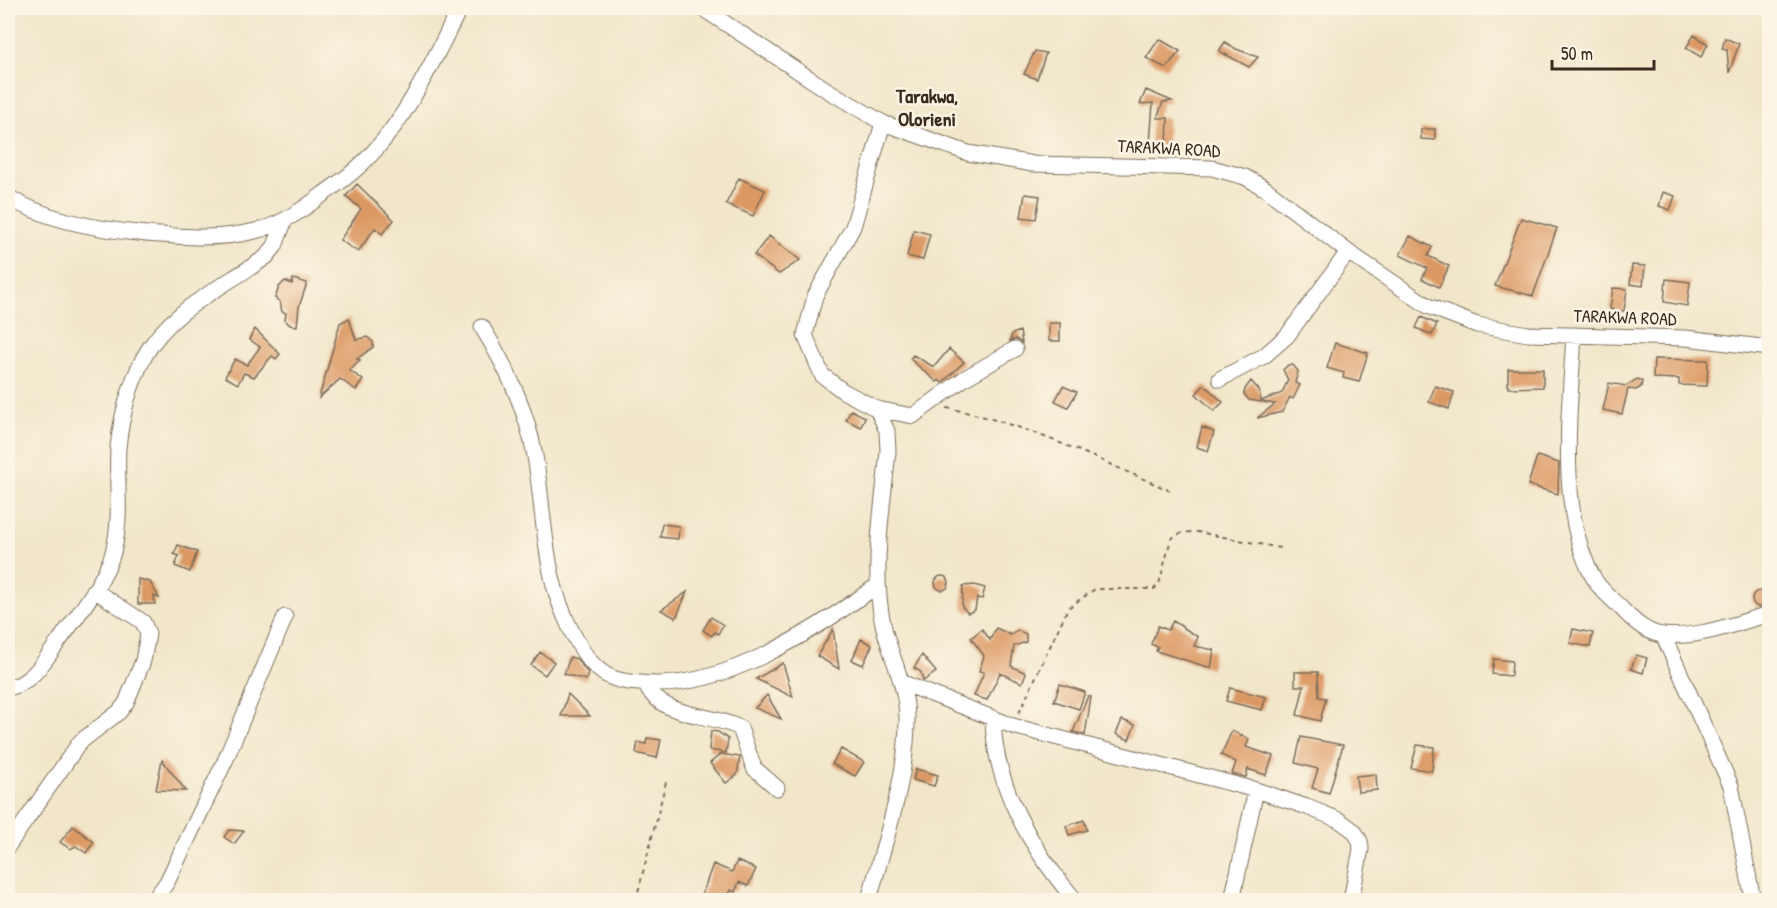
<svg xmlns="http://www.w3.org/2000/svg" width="1777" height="908" font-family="'Patrick Hand',sans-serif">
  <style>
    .building { fill: #dc9862 }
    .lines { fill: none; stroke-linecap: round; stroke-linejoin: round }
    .minor-casing { stroke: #7b6c5a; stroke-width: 17 }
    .path { stroke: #7b6c5a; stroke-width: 2; stroke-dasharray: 4.5 4.5; stroke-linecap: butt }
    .minor { stroke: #fff; stroke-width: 15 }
    .labels { text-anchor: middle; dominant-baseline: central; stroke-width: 5; stroke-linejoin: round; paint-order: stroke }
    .street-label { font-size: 18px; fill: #3b2a1e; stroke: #fcf5e5 }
    .neighbourhood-label { font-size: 20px; font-weight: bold; fill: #3b2a1e; stroke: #fcf5e5 }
  </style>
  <rect width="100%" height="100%" fill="#fcf5e5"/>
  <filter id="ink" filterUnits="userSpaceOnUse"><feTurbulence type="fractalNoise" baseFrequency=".0167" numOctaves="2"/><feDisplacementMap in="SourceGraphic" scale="12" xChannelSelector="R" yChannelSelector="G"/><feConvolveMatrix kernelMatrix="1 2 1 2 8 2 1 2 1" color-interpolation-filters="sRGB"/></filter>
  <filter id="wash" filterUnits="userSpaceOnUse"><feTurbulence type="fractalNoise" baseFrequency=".008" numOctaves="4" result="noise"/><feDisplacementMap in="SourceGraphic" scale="24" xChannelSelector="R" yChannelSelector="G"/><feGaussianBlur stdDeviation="1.35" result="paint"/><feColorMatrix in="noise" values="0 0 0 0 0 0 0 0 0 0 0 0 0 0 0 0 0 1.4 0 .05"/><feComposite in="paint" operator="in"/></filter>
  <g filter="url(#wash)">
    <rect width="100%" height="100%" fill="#f1e6c9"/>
    <g id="blocks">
      <path class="building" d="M1694,35l14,9 -7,13 -15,-9z
        M1725,38l14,6 -10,29 -2,-23 -5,-1z
        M1159,39l21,12 -14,17 -20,-10z
        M1225,42l11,7 22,8 -9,10 -30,-16z
        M1035,51l11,2 -9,26 -13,-5z
        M1146,90l26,11 -9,1 -6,16h11l-1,29 -17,-3 3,-41 -13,1z
        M1421,129h14v11l-14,-1z
        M739,178l26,12 -12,26 -27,-12z
        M357,184l37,36 -12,14 -7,-6 -17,24 -18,-12 21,-31 -15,-13z
        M1663,192l12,4 -5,14 -11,-4z
        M1025,194l15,2 -4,23 -15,-2z
        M1521,218l36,10 -24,68 -38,-10z
        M914,230l16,4 -7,26 -16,-4z
        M769,236l31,24 -21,14 -25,-19z
        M1410,236l22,11 -4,9 21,10 -10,21 -17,-8 5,-11 -27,-13z
        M1632,265l13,1 -2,20 -13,-2z
        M293,279l14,4 -8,24 -2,19 -7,-1 -5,-5 1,-7 -4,-1 -2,-10 -5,-4 4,-11 6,-6 7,3z
        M1666,279l24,3 -3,24 -23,-4z
        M1613,288l14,1 -3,22 -14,-2z
        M1421,317l16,7 -5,11 -16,-7z
        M349,318l7,22 11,-3 6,5v5l-16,12 3,1 -11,10 14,10 -7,10 -16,-11 -21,19 21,-75z
        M1049,323h11v18h-11z
        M255,329l25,25 -4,5 -4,-3 -18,21 -10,-4 -6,11 -13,-7 10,-18 12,6 13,-18 -11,-8z
        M1020,331l2,12 -6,-4 -6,2 2,-7z
        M1335,343l33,10 -9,29 -16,-4 1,-5 -17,-5z
        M949,349l15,13 -22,21 -3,-3 -2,2 -27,-23 3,-4 21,12z
        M1654,359l54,1 -1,26 -28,-1v-6l-26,-1z
        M1288,365h5l5,6 -3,12 5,2 -7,14 -3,-2 -8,15 -25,6 18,-14 -26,-4 -5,-6 1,-5 6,-8 8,9 2,11 21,-8 6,-13 -5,-10z
        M1508,369h35v18l-35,1z
        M1637,379l5,2 -1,6 -5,3 -8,-1 -6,25 -19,-4 6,-27 17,3z
        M1204,385l19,17 -9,9 -18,-17z
        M1063,386l14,6 -9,15 -13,-6z
        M1435,386l19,6 -5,17 -20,-7z
        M851,410l14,7 -4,10 -15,-7z
        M1202,427l12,5 -6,19 -11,-4z
        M1537,456l22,7 -1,31 -30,-9z
        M662,524l17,2 -1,13 -18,-2z
        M178,545l19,7 -7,20 -15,-6 4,-10 -5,-2z
        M935 583a7 7 0 1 1 14 0a7 7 0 1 1-14 0Z
        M138,579l12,3 9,16 -5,-2 1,8h-17z
        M974,585l11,3 -3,11 -5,-1 -2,12 -7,3 -6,-6 1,-21z
        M1752 599a8 8 0 1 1 16 0a8 8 0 1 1-16 0Z
        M687,592l-11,26 -15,-8z
        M711,617l12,8 -5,9 -3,-2 -3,4 -9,-6z
        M1173,621l25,16 -4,9 20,4 -3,18 -55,-17 2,-4 -7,-3 7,-18 10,4z
        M996,628l15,7 6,-5 9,4v8l-12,4 -3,20 15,7 -4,10 -22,-10 -13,27 -13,-4 10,-24 -5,-1 5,-15 -13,-18 11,-9 8,11z
        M833,629l6,40 -22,-13z
        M1573,629l20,4 -3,14 -20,-4z
        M861,639l11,6 -9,20 -11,-5z
        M540,652l14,10 -9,13 -14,-10z
        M922,655l14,17 -13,9 -2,-9 -7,-4z
        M1636,655l11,3 -4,15 -12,-4z
        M570,657l7,2 11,14 -2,7 -22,-6z
        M1494,659l18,2 -1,15 -19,-2z
        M783,663l10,34 -37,-18z
        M1295,672h23l1,25 7,1 -6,23 -23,-6 7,-29h-9z
        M1060,684l25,8 -6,17 -25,-8z
        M1230,688l36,9 -4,13 -36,-9z
        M568,694l22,22h-29z
        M767,695l14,24 -26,-11z
        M1088,696l3,1 -6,38 -12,-3z
        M1122,720l13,5 -6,15 -13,-6z
        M711,731l7,1 10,7 -2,14 -17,-3z
        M1232,731l17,8 -3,8 27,9 -7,19 -18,-6 -2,8 -14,-3 4,-12 -15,-7z
        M1301,737l42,8 -14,48 -17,-5 6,-19 -23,-6z
        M647,738l14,2 -4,18 -21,-5 2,-11 8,2z
        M1417,745l17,2 -2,24 -21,-3z
        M841,749l23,13 -9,14 -23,-12z
        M721,754l19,3 -3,18 -11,8 -16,-20z
        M162,760l24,31 -30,-1z
        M916,769l22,6 -4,11 -21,-6z
        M1376,774l1,16 -19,2 -2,-16z
        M1084,820l3,10 -18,5 -3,-9z
        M73,826l21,16 -8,11 -10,-7 -6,3 -10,-7z
        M229,830l15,1 -10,13 -10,-7z
        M737,861l19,8 -8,17 -9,-4 -4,10 -4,-2 -4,10h-27l13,-36 19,8z"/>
    </g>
  </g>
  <g filter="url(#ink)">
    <use href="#blocks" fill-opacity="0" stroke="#7b6c5a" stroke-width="1.5"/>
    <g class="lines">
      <g class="minor-casing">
        <path id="minor" d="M702,8l125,82 56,33 85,30 65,11 179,4 33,9 21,12 82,63 80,54 49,19 51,9 158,4 84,10
          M8,197c39,24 94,33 139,37 36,3 73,6 108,-3 26,-6 46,-20 67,-36 11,-8 23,-16 33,-25 49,-43 76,-106 105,-162
          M482,327c25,41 44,81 53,129 7,41 8,84 18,125 6,26 25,71 45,88 12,11 27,13 42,14 80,10 175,-53 238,-98
          M1574,335c-4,73 -18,182 22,247 6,9 17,18 25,26 11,12 25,25 41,27 37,4 73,-12 108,-21
          M1220,379l44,-23 23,-20 61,-84
          M877,409l36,7 52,-38 50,-29
          M1663,635l68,151 22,114
          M903,683l110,43 243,64 51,17 32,13 15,11 6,10 1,8 -10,51
          M645,684c17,35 64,28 95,44l14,40 23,20
          M8,688c25,-5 36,-27 51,-47 17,-23 50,-66 55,-93 8,-33 2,-67 4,-100 3,-30 12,-64 26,-91 25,-47 81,-71 122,-100l9,-11 9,-24
          M993,718c1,68 39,132 82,182
          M8,846l72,-104 39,-30 7,-9 17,-42 5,-27 -5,-12 -49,-32
          M154,900l13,-18 58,-121 60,-144
          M869,900c15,-58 39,-122 38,-183 -1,-34 -17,-61 -24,-93 -12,-56 0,-117 5,-173l-1,-20 -10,-22 -34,-18 -21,-16 -17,-40 10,-39 38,-69 30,-104
          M1232,900l24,-110"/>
      </g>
      <path class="path" d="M947,408c78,15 152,52 224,83
        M1019,713l49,-105 27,-19h59l5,-5 12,-45c8,-7 17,-7 27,-7l82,16
        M636,900l31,-122"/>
      <use href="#minor" class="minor"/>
    </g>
  </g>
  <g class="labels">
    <g class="street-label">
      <text transform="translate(1169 148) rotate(3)">TARAKWA ROAD</text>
      <text transform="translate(1625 317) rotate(2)">TARAKWA ROAD</text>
    </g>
    <g class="neighbourhood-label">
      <text x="927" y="95">Tarakwa,<tspan x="927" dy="23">Olorieni</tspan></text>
    </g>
  </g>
  <rect width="1777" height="908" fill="none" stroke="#fcf5e5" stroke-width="30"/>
  <path d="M1552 60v9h102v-9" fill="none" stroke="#3b2a1e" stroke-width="3"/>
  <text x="1561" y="60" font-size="18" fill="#3b2a1e" stroke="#fcf5e5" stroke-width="4.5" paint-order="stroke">50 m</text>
</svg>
